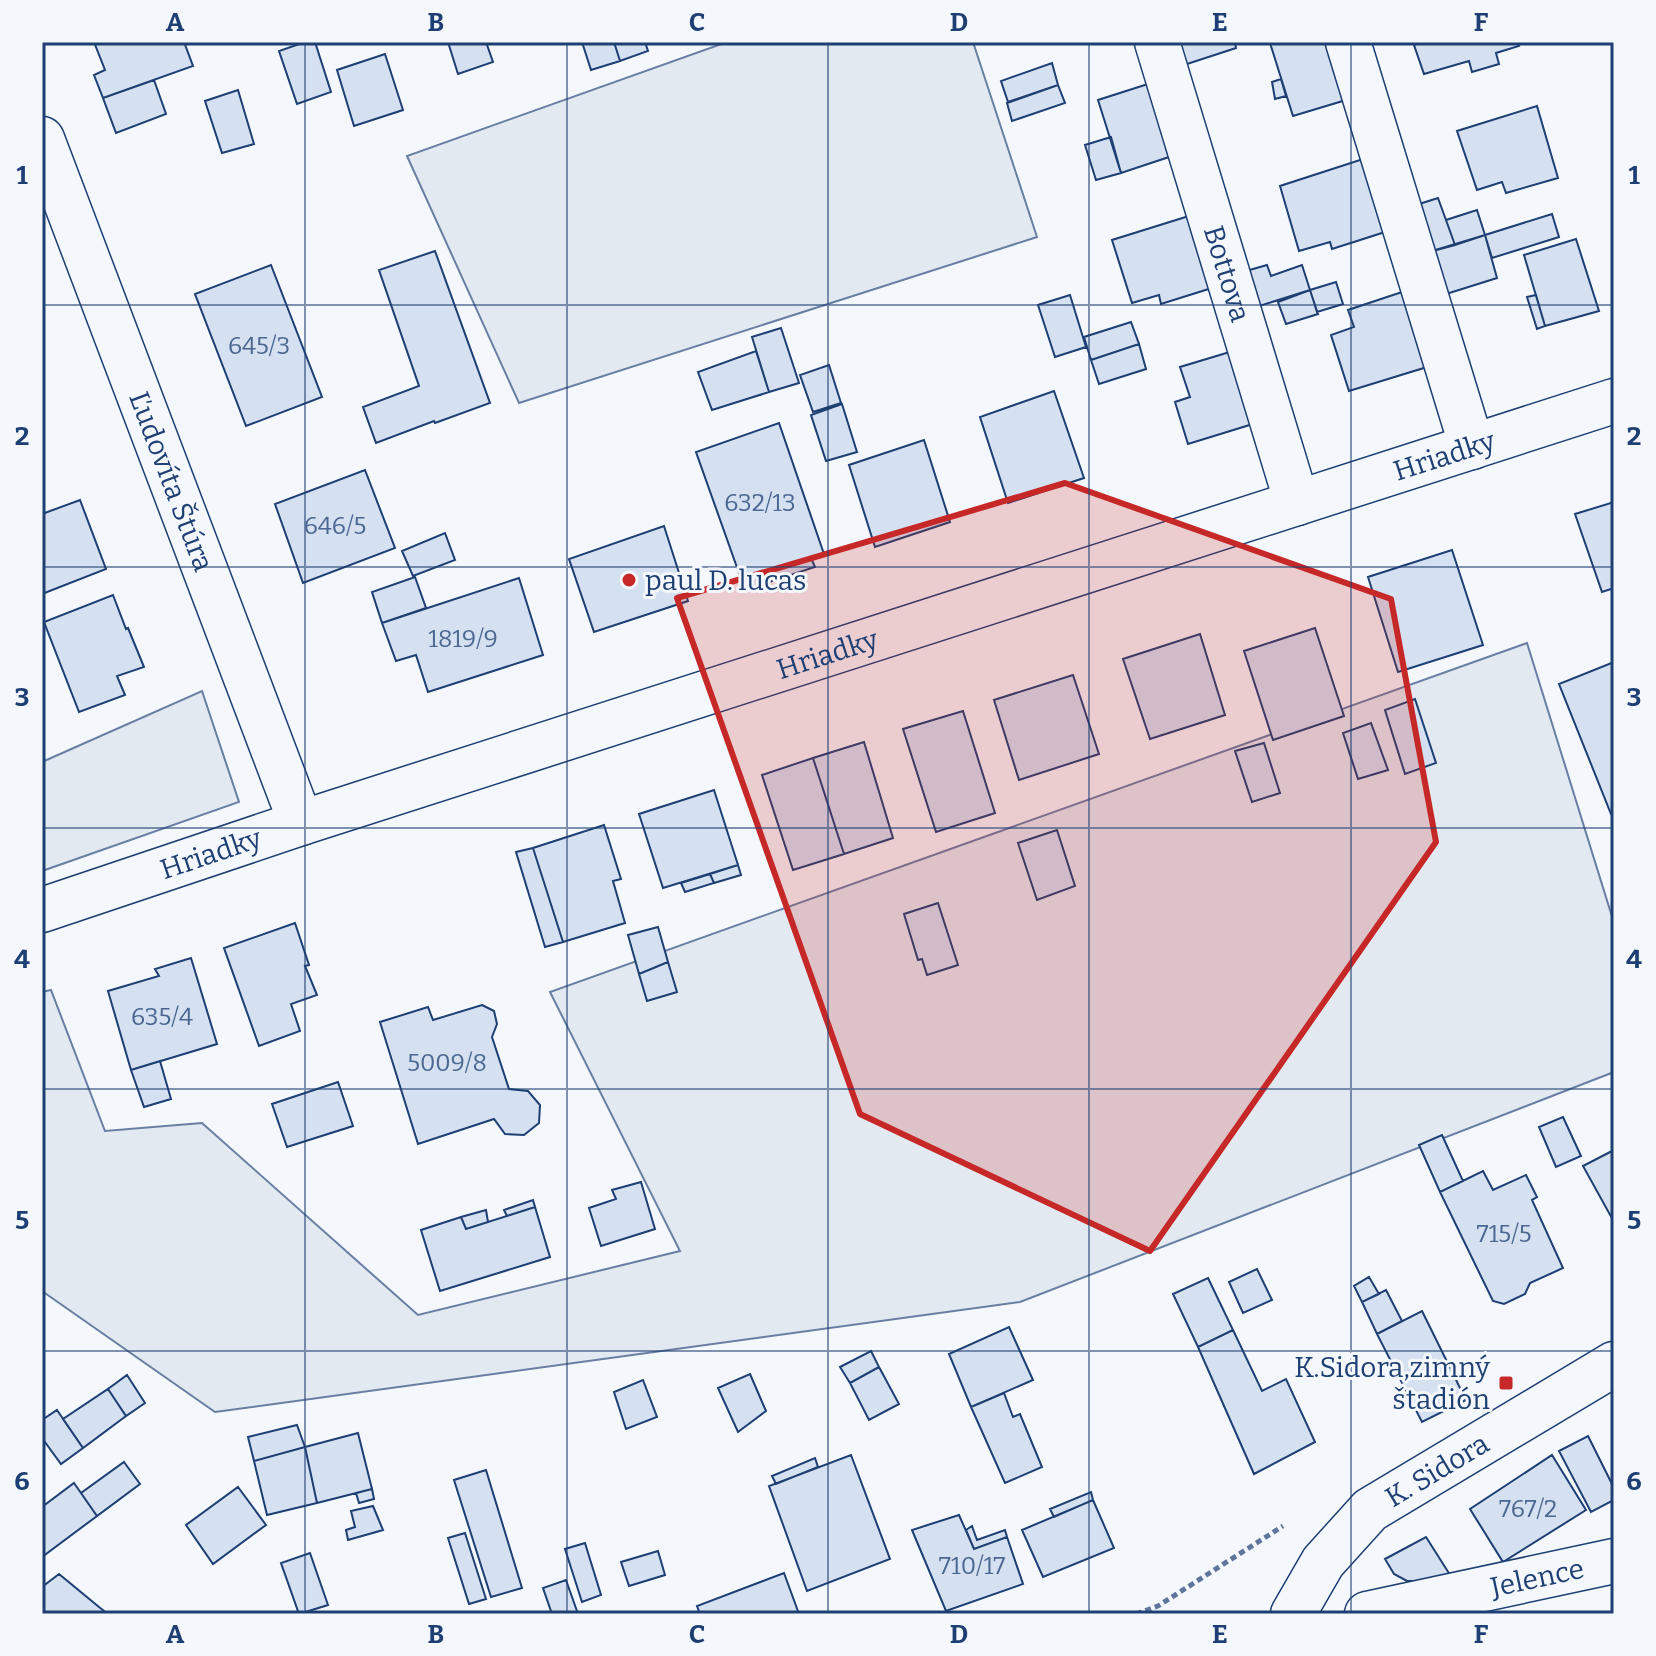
<svg xmlns="http://www.w3.org/2000/svg" width="1656" height="1656" font-family="Bitter,serif">
  <style>
    .green { fill: #e3e9f0; stroke: #687fa3; stroke-width: 2 }
    .building { fill: #d5e0f0; stroke: #1d3f73; stroke-width: 2 }
    .lines { fill: none; stroke-linecap: round; stroke-linejoin: round }
    .minor-casing { stroke: #1d3f73; stroke-width: 47 }
    .path { stroke: #5e769c; stroke-width: 5; stroke-dasharray: 6 4; stroke-linecap: butt }
    .minor { stroke: #f4f7fb; stroke-width: 44 }
    .marked { fill: #c62828; fill-opacity: 0.2; stroke: #c62828; stroke-width: 6; stroke-linejoin: round }
    .grid { fill: none; stroke: #1d3f73; stroke-width: 2; stroke-opacity: 0.55 }
    .poi-dot { fill: #c62828; stroke: #f4f7fb; stroke-width: 3 }
    .labels { text-anchor: middle; dominant-baseline: central; stroke-width: 6; stroke-linejoin: round; paint-order: stroke }
    .number-label { font-size: 24px; fill: #4b6792 }
    .street-label { font-size: 28px; fill: #1d3f73; stroke: #f4f7fb }
    .poi-label { font-size: 28px; fill: #1d3f73; stroke: #f4f7fb; text-anchor: start }
    .neatline { fill: none; stroke: #1d3f73; stroke-width: 3 }
    .grid-label { font-size: 26px; text-anchor: middle; font-weight: bold; fill: #1d3f73 }
  </style>
  <rect width="100%" height="100%" fill="#f4f7fb"/>
  <path class="green" d="M727,42h246l64,195 -518,166 -112,-247z
    M1527,643l87,280v149l-594,230 -805,110 -173,-121v-299l9,-2 54,141 97,-8 216,192 262,-64 -130,-259z
    M202,691l37,111 -197,69v-109z"/>
  <path class="building" d="M94,42h90l9,24 -90,32 -9,-23 11,-5z
    M305,42h10l16,50 -34,12 -18,-53z
    M448,42h38l7,20 -35,12z
    M582,42h32l6,19 -29,9z
    M614,42h31l3,9 -28,10z
    M1175,42h60l1,6 -52,17z
    M1272,42h56l18,58 -53,16 -23,-73z
    M1422,42h95l2,4 -23,7 3,11 -27,8 -3,-11 -45,13 -10,-29z
    M385,54l18,56 -49,16 -17,-56z
    M1052,63l6,22 -50,17 -7,-21z
    M1281,79l5,17 -11,3 -3,-17z
    M154,80l12,34 -50,19 -13,-35z
    M1151,83l24,72 -54,18 -23,-73z
    M1058,85l7,18 -53,18 -5,-18z
    M238,90l16,54 -32,9 -17,-52z
    M1537,106l21,72 -52,15 -4,-11 -25,8 -20,-59z
    M1111,137l10,36 -25,7 -11,-35z
    M1363,159l22,73 -53,17 -2,-7 -31,9 -19,-65z
    M1438,198l17,47 -26,7 -16,-46z
    M1477,210l8,25 -30,10 -9,-25z
    M1552,214l7,23 -67,21 -7,-23z
    M1192,215l23,72 -54,17 -2,-9 -27,8 -20,-63z
    M1485,235l12,43 -54,17 -14,-43z
    M1576,239l23,72 -54,15 -21,-71z
    M435,251l55,152 -55,20 -1,-2 -58,22 -13,-36 56,-21 -40,-116z
    M271,265l51,132 -76,29 -51,-132z
    M1267,265l4,11 31,-11 8,25 -54,17 -10,-36z
    M1336,282l7,22 -26,8 -7,-22z
    M1310,290l8,24 -32,10 -8,-22z
    M1402,292l25,75 -78,24 -18,-56 23,-8 -6,-17z
    M1070,295l16,52 -31,10 -17,-52z
    M1536,295l9,31 -8,3 -10,-32z
    M1131,322l8,22 -48,16 -7,-23z
    M781,328l18,55 -30,9 -17,-55z
    M1139,344l7,25 -47,15 -8,-24z
    M756,351l13,41 -57,18 -14,-38z
    M1233,351l23,72 -68,21 -13,-42 15,-5 -10,-30z
    M829,365l12,38 -28,9 -13,-37z
    M1054,391l30,87 -76,25 -28,-86z
    M842,404l15,48 -31,9 -15,-46z
    M779,423l45,131 -13,4 4,9 -70,23 -49,-138z
    M924,440l26,82 -75,25 -26,-82z
    M365,470l30,78 -92,35 -28,-79z
    M80,500l26,69 -64,25v-80z
    M1614,502v86l-12,4 -27,-78z
    M664,526l24,75 -94,31 -25,-73z
    M445,533l10,27 -42,16 -11,-25z
    M1452,550l31,95 -85,27 -30,-95z
    M415,577l11,31 -44,15 -10,-31z
    M519,578l24,77 -115,37 -12,-37 -20,6 -14,-38z
    M113,595l13,34 2,-1 16,39 -27,9 8,19 -46,17 -35,-90z
    M1315,628l29,88 -71,24 -29,-89z
    M1200,634l25,81 -75,24 -27,-80z
    M1614,662v151l-3,1 -52,-130z
    M1073,675l26,79 -80,26 -25,-80z
    M1415,699l21,64 -31,11 -20,-64z
    M963,711l32,102 -59,19 -33,-103z
    M1371,723l17,47 -30,9 -15,-46z
    M864,742l29,96 -49,16 -31,-96z
    M1264,743l16,50 -28,9 -17,-51z
    M813,758l31,96 -51,16 -31,-95z
    M714,790l24,75 -75,23 -24,-74z
    M604,825l17,54 -8,2 12,42 -62,19 -30,-94z
    M1057,830l18,56 -38,14 -19,-57z
    M533,848l30,94 -18,5 -29,-95z
    M738,865l3,10 -27,8 -4,-9z
    M710,874l4,9 -29,9 -4,-9z
    M938,903l20,62 -31,10 -5,-16 -4,1 -14,-46z
    M295,923l14,42 -4,1 12,29 -26,9 9,27 -41,15 -35,-98z
    M658,927l10,35 -29,12 -11,-39z
    M191,958l26,86 -86,26 -23,-79 51,-15 -4,-7z
    M668,962l9,30 -30,9 -8,-27z
    M482,1005l12,6 3,13 -5,13 17,52 19,2 12,14 -1,18 -15,12 -19,-1 -11,-15 -76,25 -38,-122 48,-15 5,13z
    M160,1061l11,38 -27,8 -13,-37z
    M338,1082l15,44 -66,21 -15,-43z
    M1563,1117l18,39 -25,11 -17,-40z
    M1442,1135l21,46 -23,11 -21,-47z
    M1614,1150v72l-31,-56z
    M1483,1171l10,19 33,-15 11,22 -5,3 31,68 -33,15 -5,11 -21,10 -11,-3 -53,-109z
    M641,1182l14,47 -54,17 -12,-38 27,-9 -4,-9z
    M533,1200l2,7 -28,9 -3,-6z
    M535,1207l15,50 -110,34 -19,-61 40,-13 5,12z
    M486,1210l2,12 -22,7 -5,-12z
    M1257,1269l15,31 -29,13 -14,-31z
    M1369,1277l10,17 -17,8 -8,-16z
    M1208,1278l25,52 -35,17 -25,-53z
    M1386,1290l16,31 -25,13 -15,-32z
    M1422,1311l44,89 -44,22 -45,-88z
    M1009,1327l24,53 -62,27 -22,-53z
    M1233,1330l29,61 24,-12 29,63 -61,32 -56,-127z
    M871,1351l8,16 -29,16 -10,-16z
    M879,1367l20,37 -30,16 -19,-37z
    M750,1374l16,37 -28,21 -20,-44z
    M127,1375l18,28 -19,13 -18,-27z
    M643,1380l14,37 -31,12 -12,-37z
    M108,1389l18,27 -43,32 -20,-29z
    M1004,1393l9,24 7,-3 22,53 -37,16 -34,-76z
    M57,1410l26,38 -22,16 -19,-26v-18z
    M297,1425l8,22 -51,14 -6,-24z
    M358,1433l14,56 -55,14 -12,-56z
    M1588,1436l26,52v12l-23,12 -32,-61z
    M305,1447l12,56 -50,12 -13,-54z
    M851,1455l39,104 -83,32 -38,-105z
    M1552,1455l34,55 -83,52 -33,-53z
    M815,1458l3,9 -42,17 -4,-8z
    M124,1462l16,22 -43,32 -16,-23z
    M486,1470l36,118 -31,9 -37,-117z
    M74,1483l23,33 -55,41v-50z
    M238,1487l28,38 -53,39 -27,-39z
    M372,1489l2,10 -15,4 -3,-10z
    M1091,1492l2,8 -39,17 -4,-8z
    M1093,1500l21,48 -71,29 -21,-47z
    M373,1506l10,24 -35,10 -2,-10 9,-3 -4,-16z
    M959,1515l15,34 33,-12 16,47 -77,27 -34,-81z
    M972,1526l5,14 28,-10 2,7 -33,12 -8,-19z
    M465,1533l21,66 -17,5 -21,-66z
    M1426,1537l26,41 -15,3h-30l-13,-7 -9,-15z
    M585,1543l16,52 -19,7 -17,-53z
    M658,1551l7,24 -36,11 -8,-24z
    M310,1553l18,52 -29,9 -18,-51z
    M784,1573l15,41h-99l-3,-8z
    M59,1574l40,33 9,7h-66v-27z
    M566,1580l12,34h-26l-9,-26z"/>
  <g class="lines">
    <g class="minor-casing">
      <g id="minor">
        <path id="s1" d="M1157,42l140,461"/>
        <path d="M1348,42l124,405"/>
        <path id="s2" d="M42,139l259,684"/>
        <path id="s3" d="M42,910l259,-87 1313,-422"/>
        <path id="s4" d="M1293,1614l30,-52 47,-52 244,-146"/>
        <path id="s5" d="M1367,1614l247,-53"/>
      </g>
    </g>
    <path class="path" d="M1136,1614l22,-8 125,-80"/>
    <use href="#minor" class="minor"/>
  </g>
  <path class="marked" d="M1065,483l326,116 45,243 -286,409 -290,-137 -183,-516z"/>
  <path class="grid" d="M305,42v1572M567,42v1572M828,42v1572M1089,42v1572M1351,42v1572M42,305h1572M42,567h1572M42,828h1572M42,1089h1572M42,1351h1572"/>
  <g class="poi-dot">
    <circle cx="629" cy="580" r="8"/>
    <rect x="1498" y="1375" width="16" height="16" rx="4"/>
  </g>
  <g class="labels">
    <g class="number-label">
      <text x="259" y="346">645/3</text>
      <text x="760" y="503">632/13</text>
      <text x="335" y="526">646/5</text>
      <text x="463" y="639">1819/9</text>
      <text x="162" y="1017">635/4</text>
      <text x="447" y="1063">5009/8</text>
      <text x="1504" y="1234">715/5</text>
      <text x="1528" y="1509">767/2</text>
      <text x="972" y="1566">710/17</text>
    </g>
    <g class="street-label">
      <text stroke="none"><textPath href="#s1" startOffset="242">Bottova</textPath></text>
      <text stroke="none"><textPath href="#s3" startOffset="1474">Hriadky</textPath></text>
      <text stroke="none"><textPath href="#s2" startOffset="366">Ľudovíta Štúra</textPath></text>
      <text stroke="none"><textPath href="#s3" startOffset="826">Hriadky</textPath></text>
      <text stroke="none"><textPath href="#s3" startOffset="178">Hriadky</textPath></text>
      <text stroke="none"><textPath href="#s4" startOffset="208">K. Sidora</textPath></text>
      <text stroke="none"><textPath href="#s5" startOffset="174">Jelence</textPath></text>
    </g>
    <g class="poi-label">
      <text x="645" y="580">paul D. lucas</text>
      <text x="1490" y="1367" text-anchor="end">K.Sidora,zimný<tspan x="1490" dy="32">štadión</tspan></text>
    </g>
  </g>
  <rect width="1656" height="1656" fill="none" stroke="#f4f7fb" stroke-width="88"/>
  <rect x="44" y="44" width="1568" height="1568" class="neatline"/>
  <g class="grid-label">
    <text x="175" y="31">A</text>
    <text x="436" y="31">B</text>
    <text x="697" y="31">C</text>
    <text x="959" y="31">D</text>
    <text x="1220" y="31">E</text>
    <text x="1481" y="31">F</text>
    <text x="22" y="184">1</text>
    <text x="1634" y="184">1</text>
    <text x="22" y="445">2</text>
    <text x="1634" y="445">2</text>
    <text x="22" y="706">3</text>
    <text x="1634" y="706">3</text>
    <text x="22" y="968">4</text>
    <text x="1634" y="968">4</text>
    <text x="22" y="1229">5</text>
    <text x="1634" y="1229">5</text>
    <text x="22" y="1490">6</text>
    <text x="1634" y="1490">6</text>
    <text x="175" y="1643">A</text>
    <text x="436" y="1643">B</text>
    <text x="697" y="1643">C</text>
    <text x="959" y="1643">D</text>
    <text x="1220" y="1643">E</text>
    <text x="1481" y="1643">F</text>
  </g>
</svg>
